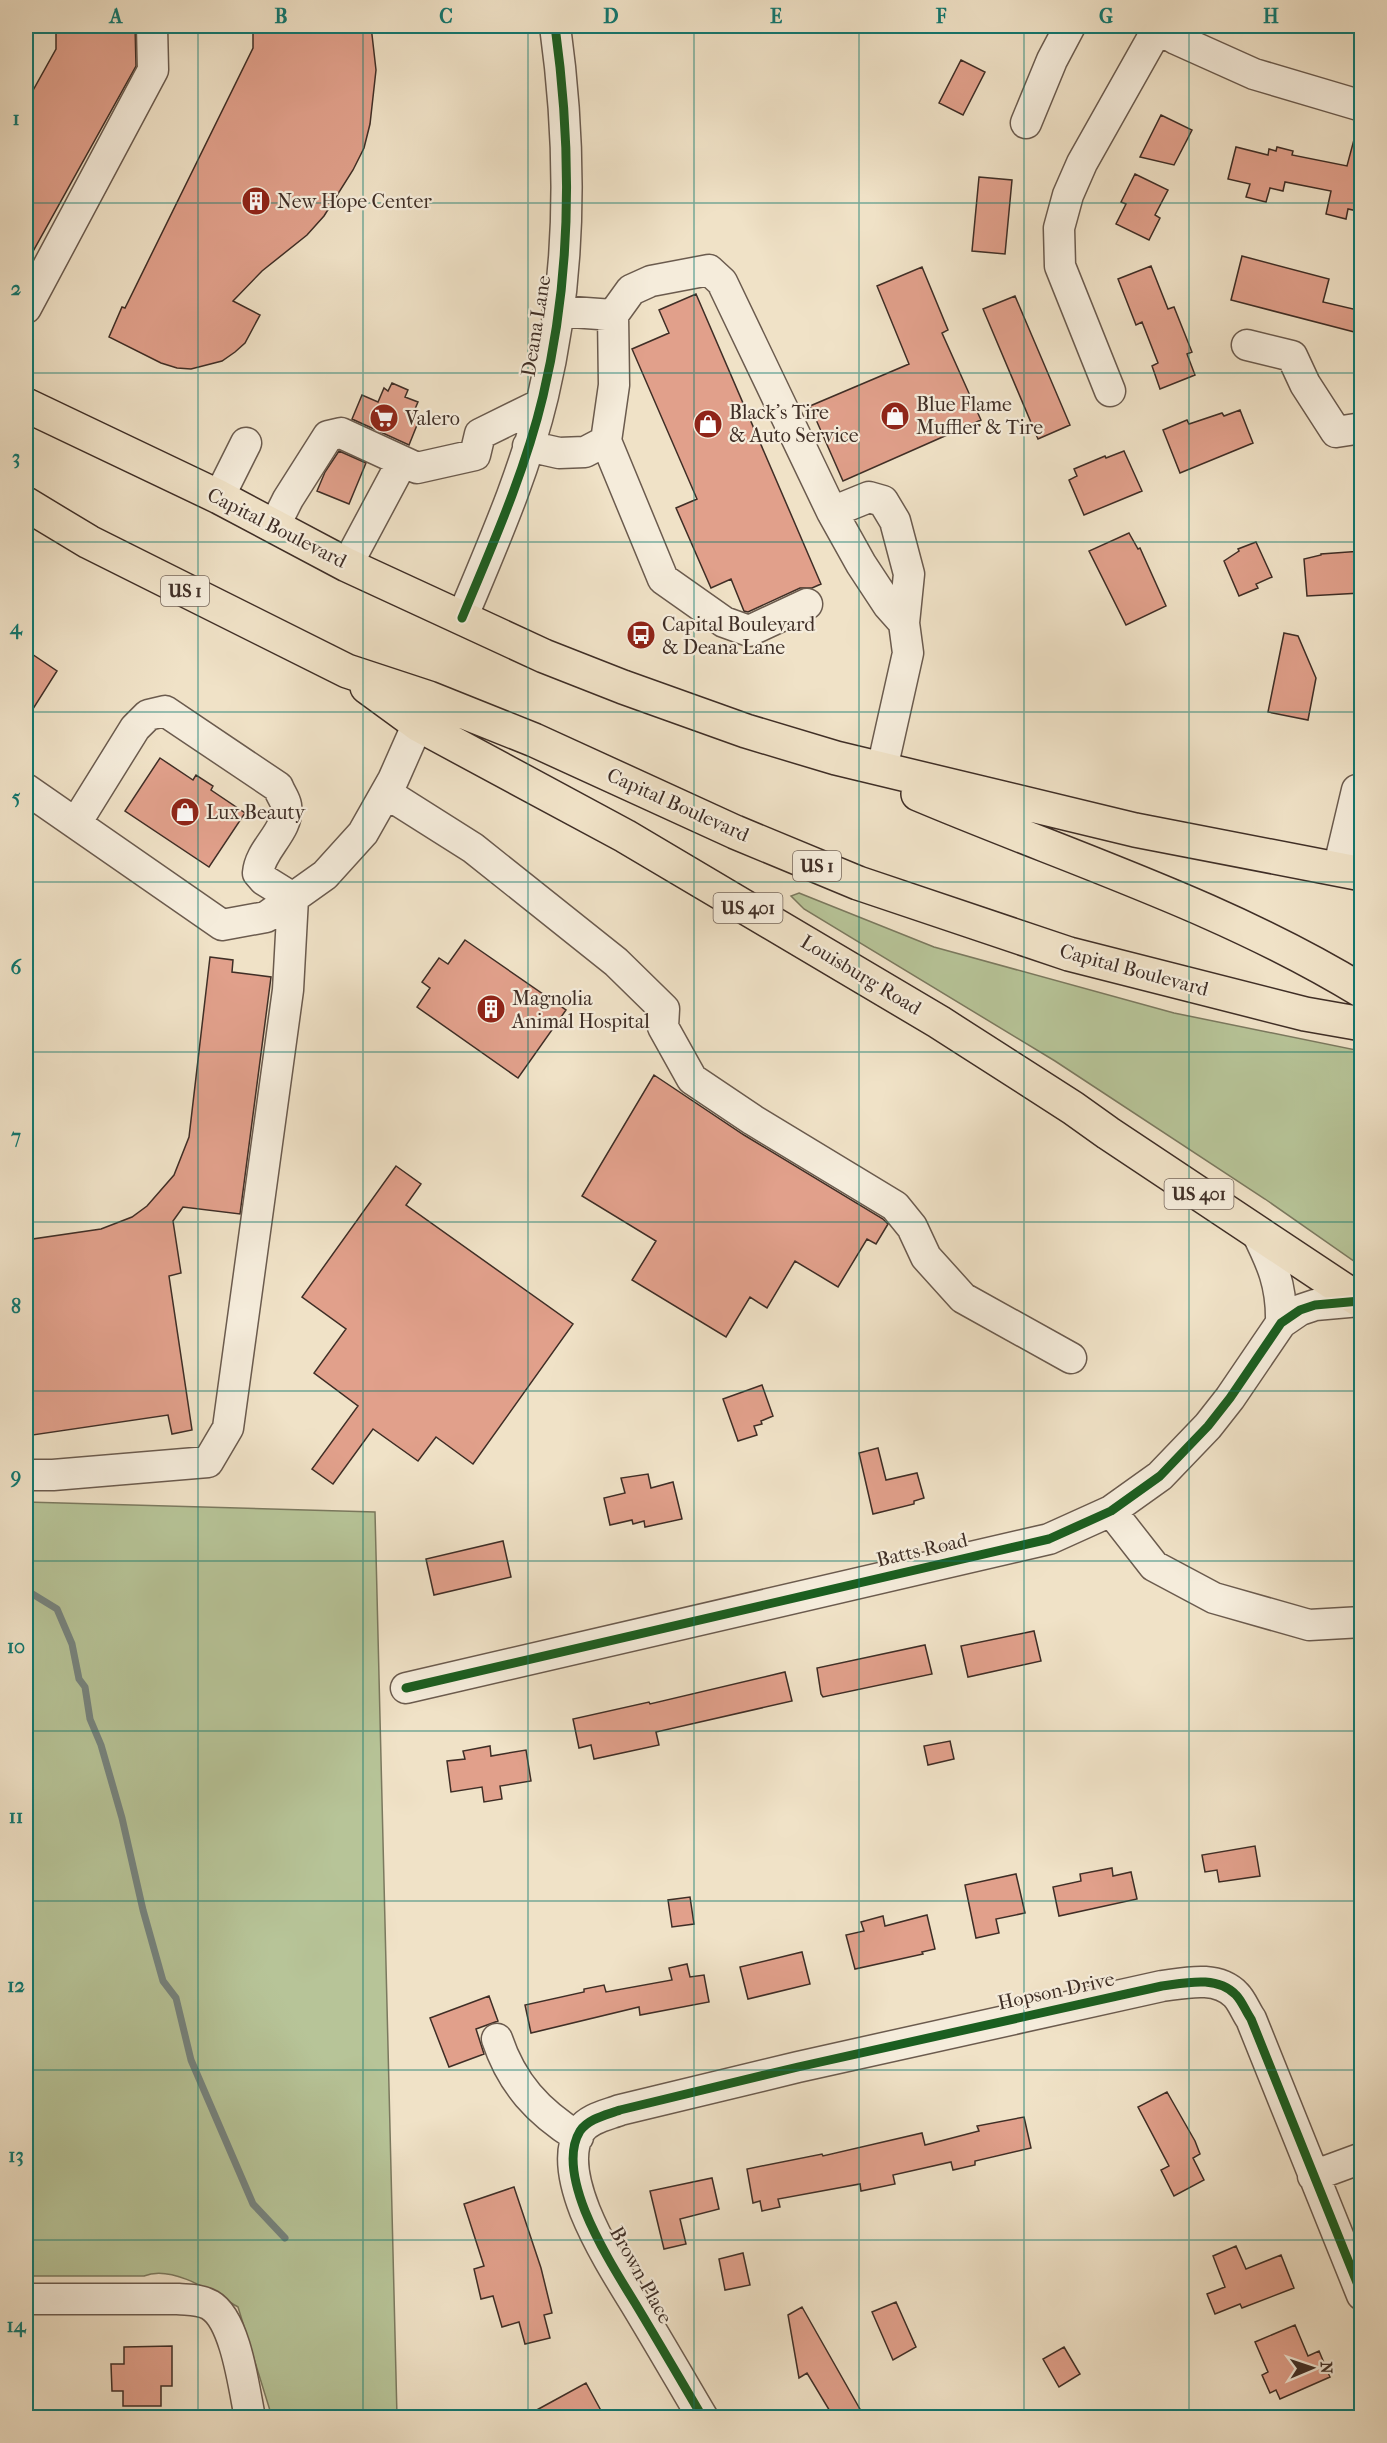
<svg xmlns="http://www.w3.org/2000/svg" width="1387" height="2443" font-family="'IM FELL French Canon',serif">
  <style>
    .green { fill: #b7c498; stroke: #7b795f; stroke-width: 1.5 }
    .lines { fill: none; stroke-linecap: round; stroke-linejoin: round }
    .stream { stroke: #76847f; stroke-width: 7 }
    .building { fill: #e1a08b; stroke: #3f2e26; stroke-width: 1.5 }
    .minor-casing { stroke: #6b5b4e; stroke-width: 33 }
    .highway-casing { stroke: #3f2e26; stroke-width: 36 }
    .minor { stroke: #f5ecdb; stroke-width: 30 }
    .highway { stroke: #f0e2c7; stroke-width: 33 }
    .cycleway-casing { stroke: #f5ecdb; stroke-width: 13 }
    .cycleway { stroke: #1b5e20; stroke-width: 9 }
    .grid { fill: none; stroke: #0f766e; stroke-width: 1.5; stroke-opacity: 0.55 }
    .labels { text-anchor: middle; dominant-baseline: central; stroke-width: 4.5; stroke-linejoin: round; paint-order: stroke }
    .shield { fill: #f5ecdb; stroke: #76675c; stroke-width: 1.5 }
    .shield-label { font-size: 18px; font-weight: bold; fill: #3f2e26 }
    .poi-label { font-size: 20px; fill: #3f2e26; stroke: #f5ecdb; text-anchor: start }
    .street-label { font-size: 20px; fill: #3f2e26; stroke: #f5ecdb }
    .neatline { fill: none; stroke: #0f766e; stroke-width: 2 }
    .grid-label { font-size: 20px; text-anchor: middle; font-weight: bold; fill: #0f766e }
  </style>
  <rect width="100%" height="100%" fill="#f0e2c7"/>
  <filter id="stains"><feTurbulence type="fractalNoise" baseFrequency=".00333" numOctaves="4"/><feColorMatrix values="0 0 0 0 .2 0 0 0 0 .09 0 0 0 0 .02 0 0 0 .5 -.17"/></filter>
  <radialGradient id="worn" r=".72"><stop offset=".6" stop-color="#630" stop-opacity="0"/><stop offset="1" stop-color="#630" stop-opacity=".3"/></radialGradient>
  <path class="green" d="M799,893l135,54 240,66 187,38v215l-96,-67 -210,-138 -251,-152 -13,-13z
    M26,1502l349,10 22,905h-125l-34,-110c-24,-14 -66,-43 -94,-31h-118z"/>
  <g class="lines">
    <path class="stream" d="M26,1590l31,19 15,35 7,35 6,8 5,32 11,26 21,73 21,92 20,71 13,17 15,62 62,144 32,34"/>
  </g>
  <path class="building" d="M56,26h79l1,40 -110,198v-161l30,-54z
    M253,26h118l5,44 -6,54 -6,24 -11,22 -29,46 -17,19 -45,36 -29,30 27,14 -15,28 -10,9 -13,9 -31,8 -14,-1 -16,-5 -52,-26 13,-30 3,1 128,-260z
    M961,60l24,12 -22,43 -24,-12z
    M1161,115l31,15 -18,35 -34,-8z
    M1356,132l6,1v79l-14,-3 -2,10 -20,-5 5,-23 -46,-9 -2,9 -13,-3 -4,14 -20,-5 4,-13 -22,-5 8,-32 32,8 1,-6 7,2 1,-4 16,4 -1,4 55,11z
    M1135,174l33,16 -13,25 5,3 -11,22 -33,-16 10,-20 -5,-2z
    M979,177l33,3 -7,74 -33,-3z
    M1242,256l87,23 -6,23 39,9v23l-131,-34z
    M1151,266l17,43 6,-2 18,45 -5,2 8,21 -35,14 -8,-23 6,-3 -16,-41 -6,3 -18,-46z
    M922,267l26,63 -6,3 39,87 -138,61 -33,-75 99,-42 -32,-78z
    M696,294l125,290 -9,4h-12l-52,24 -4,-1 -13,-32 -20,9 -35,-80 21,-9 -65,-150 37,-16 -10,-23z
    M1015,296l55,129 -32,14 -55,-130z
    M392,383l16,7 -3,7 13,5 -6,14 7,4 -10,25 -57,-26 10,-24 16,7 6,-14 4,3z
    M1240,410l13,33 -73,30 -17,-43 24,-10 2,4 33,-11 2,3z
    M339,451l27,12 -17,41 -32,-13 8,-19z
    M1124,451l18,40 -58,24 -15,-35 8,-4 -3,-7 31,-13 1,2z
    M1129,533l9,16 2,-1 26,58 -40,19 -37,-74z
    M1256,542l16,35 -16,7 2,4 -19,8 -15,-35 15,-10 -1,-2z
    M1362,551l-1,42 -54,3 -3,-37 17,-4v-1z
    M1284,633l14,3 18,42 -8,42 -40,-8z
    M26,650l31,21 -31,49z
    M160,758l33,22 3,-5 17,11 -2,4 34,23 -36,54 -84,-56z
    M465,940l101,70 -48,68 -101,-71 13,-19 -8,-6 17,-24 9,6z
    M210,957l23,3 -1,12 39,5 -31,237 -57,-7 -10,14 8,52 -12,3 23,154 -20,4 -4,-19 -142,21v-196l75,-11 31,-12 15,-11 27,-31 15,-38z
    M654,1075l90,60 139,84 5,5 -12,20 -9,-5 -29,48 -43,-26 -28,47 -17,-11 -24,40 -94,-57 24,-39 -74,-45z
    M396,1166l25,18 -15,21 167,119 -100,140 -37,-27 -18,24 -45,-32 -40,55 -21,-15 46,-63 -44,-33 32,-44 -44,-32z
    M762,1385l11,31 -12,5 1,3 -8,2 3,9 -19,6 -15,-42z
    M878,1448l8,32 31,-7 7,25 -10,3v3l-41,10 -14,-61z
    M648,1474l3,14 22,-6 9,37 -37,8 -1,-6 -11,3 -1,-4 -22,5 -6,-27 21,-5 -4,-15z
    M503,1541l8,36 -77,18 -8,-36z
    M1034,1631l7,30 -73,16 -7,-31z
    M925,1645l7,29 -109,23 -2,-3 -4,-26z
    M785,1672l7,29 -136,31 3,13 -65,14 -3,-14 -12,3 -6,-29 76,-17 1,2z
    M950,1741l4,18 -26,6 -4,-19z
    M490,1746l1,10 35,-6 5,31 -31,5 2,13 -18,3 -2,-15 -31,5 -4,-31 18,-2 -2,-8z
    M1255,1846l5,30 -41,6 -2,-12 -12,2 -3,-17z
    M1112,1868l1,8 18,-4 6,27 -78,17 -6,-29 28,-6 -1,-7z
    M1016,1874l9,39 -29,6 3,14 -23,5 -11,-53z
    M690,1897l4,27 -22,3 -4,-27z
    M927,1915l8,34 -13,3 1,2 -68,15 -9,-34 18,-4 -3,-9 22,-6 2,10z
    M802,1952l8,32 -62,15 -8,-32z
    M687,1964l3,13 14,-2 5,27 -69,13 -1,-8 -108,26 -6,-28 59,-13v-3l20,-4 2,7 66,-12 -3,-12z
    M489,1996l9,25 -22,8 8,25 -35,13 -19,-49z
    M1167,2092l28,49 5,13 -7,4 11,22 -30,16 -13,-26 8,-4 -31,-59z
    M1024,2117l7,31 -56,13v4l-22,5 -2,-8 -58,13 2,9 -34,7 -1,-7 -82,15 2,8 -18,4 -2,-10 -7,2 -6,-34 75,-15 1,2 99,-23 3,12 54,-14 -2,-5z
    M712,2178l7,31 -39,10 6,25 -22,5 -14,-58z
    M514,2187l27,81 11,45 -8,2 6,23 -25,6 -6,-22 -17,5 -9,-31 -12,3 -7,-30 10,-3 -20,-62z
    M1236,2246l10,23 35,-14 13,33 -52,20 -2,-4 -25,10 -8,-20 18,-7 -12,-31z
    M743,2253l7,32 -25,5 -6,-31z
    M896,2302l20,45 -23,13 -21,-48z
    M802,2307l63,111h-31l-27,-45 -8,5 -11,-63z
    M1295,2325l13,31 11,-5 11,26 -50,22 -4,-9 -6,3 -8,-18 6,-3 -13,-30z
    M172,2346v40h-11v20h-38v-15h-11l-1,-27h13v-17z
    M1064,2347l16,27 -21,13 -16,-28z
    M586,2383l19,35h-83l33,-18z"/>
  <g class="lines">
    <g class="minor-casing">
      <path id="minor" d="M1154,26l22,13 78,35 108,32
        M1026,123l26,-63 18,-34
        M26,308l127,-238 -1,-44
        M558,311l55,4 18,-25 20,-9 58,-11 13,12 110,230 29,52 27,41 16,18 4,30 -26,116
        M1247,345l45,11 13,28 31,48 26,-4
        M1110,391l-50,-125 -1,-38 9,-33 14,-32 76,-135
        M606,441l57,138 61,43 25,9 58,-27
        M528,446l31,7 26,-1 21,-11 8,-56 -1,-70
        M219,497l27,-54
        M832,512l37,-15 14,4 12,20 14,53 -5,49
        M274,527l14,-28 40,-63 13,-3 76,35 58,-13 5,-21 61,-30
        M347,565l55,-103
        M462,618c30,-72 63,-146 81,-222 29,-121 29,-247 12,-370
        M26,789l196,136 44,-8 59,-42 38,-42 30,-53 34,-77
        M386,793l87,55 143,114 48,47 -1,18 29,52 61,41 142,86 17,21 14,30 37,41 108,60
        M1338,870l19,-80h5
        M1256,1231c16,32 26,54 25,92
        M26,1475h27l155,-13 20,-34 60,-438 5,-92 -29,-18 -6,-7c2,-25 32,-42 28,-68 -1,-6 -6,-12 -8,-18l-113,-76 -17,4 -13,13 -59,95
        M1111,1511l43,55 60,32 95,27 53,-3
        M406,1688l643,-149 62,-28 49,-35 48,-50 22,-28 51,-75 19,-13 15,-5 45,-4
        M497,2039c15,45 41,73 81,98
        M1313,2176l49,-18
        M26,2299h152c10,1 22,0 32,6 26,15 34,84 40,113
        M703,2418c-23,-39 -45,-77 -68,-115 -18,-29 -37,-60 -50,-92 -9,-23 -19,-57 -5,-80 9,-13 27,-16 40,-21l178,-43 364,-81c23,-3 55,-11 74,9 6,6 10,17 15,24l111,276"/>
    </g>
    <g class="highway-casing">
      <path id="highway" d="M26,405l193,92 128,68 197,91 79,31 123,44 90,27 299,72 227,44
        M26,504l63,38 258,129 82,27 105,42 201,92 123,51 211,71 236,60 57,10
        M367,687l52,38 206,111 314,186 134,86 35,25 254,169
        M918,794c149,63 305,112 444,197"/>
    </g>
    <use href="#minor" class="minor"/>
    <use href="#highway" class="highway"/>
    <g class="cycleway-casing">
      <path id="cycleway" d="M462,618c30,-72 63,-146 81,-222 29,-121 29,-247 12,-370
        M406,1688l643,-149 62,-28 49,-35 48,-50 22,-28 51,-75 19,-13 15,-5 45,-4
        M703,2418c-23,-39 -45,-77 -68,-115 -18,-29 -37,-60 -50,-92 -9,-23 -19,-57 -5,-80 9,-13 27,-16 40,-21l178,-43 364,-81c23,-3 55,-11 74,9 6,6 10,17 15,24l111,276"/>
    </g>
    <use href="#cycleway" class="cycleway"/>
  </g>
  <path class="grid" d="M198,26v2392M363,26v2392M528,26v2392M694,26v2392M859,26v2392M1024,26v2392M1189,26v2392M26,203h1336M26,373h1336M26,542h1336M26,712h1336M26,882h1336M26,1052h1336M26,1222h1336M26,1391h1336M26,1561h1336M26,1731h1336M26,1901h1336M26,2070h1336M26,2240h1336"/>
  <defs>
    <g id="building-disc" transform="scale(1.5)"><circle r="9.5" fill="#8f2418" stroke="#f5ecdb"/><path d="M-4-6H4V6H1V3H-1V6H-4ZM-2.5-4.3h1.7v1.8h-1.7ZM.8-4.3h1.7v1.8H.8ZM-2.5-1h1.7V.8h-1.7ZM.8-1h1.7V.8H.8Z" fill="#fff"/></g>
    <g id="shop-disc" transform="scale(1.5)"><circle r="9.5" fill="#8f2418" stroke="#f5ecdb"/><path d="M-5-2.5h2.3a2.7 3.5 0 0 1 5.4 0H5L5.5 6h-11ZM-1.5-2.5h3a1.5 2.3 0 0 0-3 0Z" fill="#fff"/></g>
    <g id="supermarket-disc" transform="scale(1.5)"><circle r="9.5" fill="#8f2418" stroke="#f5ecdb"/><path d="M-6-5.5h2.5l.6 2H6L4.5 2H-2.5L-4.4-4H-6ZM-1.5 3.2a1.3 1.3 0 1 0 .1 0ZM3 3.2a1.3 1.3 0 1 0 .1 0Z" fill="#fff"/></g>
    <g id="bus-disc" transform="scale(1.5)"><circle r="9.5" fill="#8f2418" stroke="#f5ecdb"/><path d="M-5-6H5V4H4V6H2V4H-2V6H-4V4H-5ZM-3.5-4V0h7V-4ZM-3.5 1.2v1.5H-2V1.2ZM2 1.2v1.5H3.5V1.2Z" fill="#fff"/></g>
  </defs>
  <g fill-rule="evenodd">
    <use href="#building-disc" x="256" y="201"/>
    <use href="#shop-disc" x="895" y="416"/>
    <use href="#supermarket-disc" x="384" y="418"/>
    <use href="#shop-disc" x="708" y="424"/>
    <use href="#bus-disc" x="641" y="635"/>
    <use href="#shop-disc" x="185" y="812"/>
    <use href="#building-disc" x="491" y="1009"/>
  </g>
  <g class="labels">
    <g class="shield">
      <rect x="161" y="576" width="48" height="30" rx="4.5"/>
      <rect x="793" y="851" width="48" height="30" rx="4.5"/>
      <rect x="713.5" y="893" width="69" height="30" rx="4.5"/>
      <rect x="1164.5" y="1179" width="69" height="30" rx="4.5"/>
    </g>
    <g class="shield-label">
      <text x="185" y="591">US 1</text>
      <text x="817" y="866">US 1</text>
      <text x="748" y="908">US 401</text>
      <text x="1199" y="1194">US 401</text>
    </g>
    <g class="poi-label">
      <text x="277" y="201">New Hope Center</text>
      <text x="916" y="404">Blue Flame<tspan x="916" dy="23">Muffler &amp; Tire</tspan></text>
      <text x="729" y="412">Black’s Tire<tspan x="729" dy="23">&amp; Auto Service</tspan></text>
      <text x="405" y="418">Valero</text>
      <text x="662" y="624">Capital Boulevard<tspan x="662" dy="23">&amp; Deana Lane</tspan></text>
      <text x="206" y="812">Lux Beauty</text>
      <text x="512" y="998">Magnolia<tspan x="512" dy="23">Animal Hospital</tspan></text>
    </g>
    <g class="street-label">
      <text transform="translate(536 326) rotate(-81)">Deana Lane</text>
      <text transform="translate(277 528) rotate(27)">Capital Boulevard</text>
      <text transform="translate(678 805) rotate(24)">Capital Boulevard</text>
      <text transform="translate(1134 970) rotate(15)">Capital Boulevard</text>
      <text transform="translate(861 975) rotate(31)">Louisburg Road</text>
      <text transform="translate(922 1550) rotate(-13)">Batts Road</text>
      <text transform="translate(1056 1991) rotate(-12)">Hopson Drive</text>
      <text transform="translate(641 2275) rotate(61)">Brown Place</text>
    </g>
  </g>
  <rect width="1387" height="2443" fill="none" stroke="#f0e2c7" stroke-width="66"/>
  <g transform="translate(1312 2368) rotate(88)" stroke="#f5ecdb" stroke-width="4.5" paint-order="stroke">
  <path d="M0-4.5L10 22L0 15L-10 22Z" fill="#3f2e26"/>
  <text y="-9" font-size="16" font-weight="bold" text-anchor="middle" fill="#3f2e26">N</text>
  </g>
  <rect x="33" y="33" width="1321" height="2377" class="neatline"/>
  <g class="grid-label">
    <text x="116" y="23">A</text>
    <text x="281" y="23">B</text>
    <text x="446" y="23">C</text>
    <text x="611" y="23">D</text>
    <text x="776" y="23">E</text>
    <text x="941" y="23">F</text>
    <text x="1106" y="23">G</text>
    <text x="1271" y="23">H</text>
    <text x="16" y="125">1</text>
    <text x="16" y="295">2</text>
    <text x="16" y="464">3</text>
    <text x="16" y="634">4</text>
    <text x="16" y="804">5</text>
    <text x="16" y="974">6</text>
    <text x="16" y="1143">7</text>
    <text x="16" y="1313">8</text>
    <text x="16" y="1483">9</text>
    <text x="16" y="1653">10</text>
    <text x="16" y="1823">11</text>
    <text x="16" y="1992">12</text>
    <text x="16" y="2162">13</text>
    <text x="16" y="2332">14</text>
  </g>
  <rect width="100%" height="100%" filter="url(#stains)"/>
  <rect width="100%" height="100%" fill="url(#worn)"/>
</svg>
